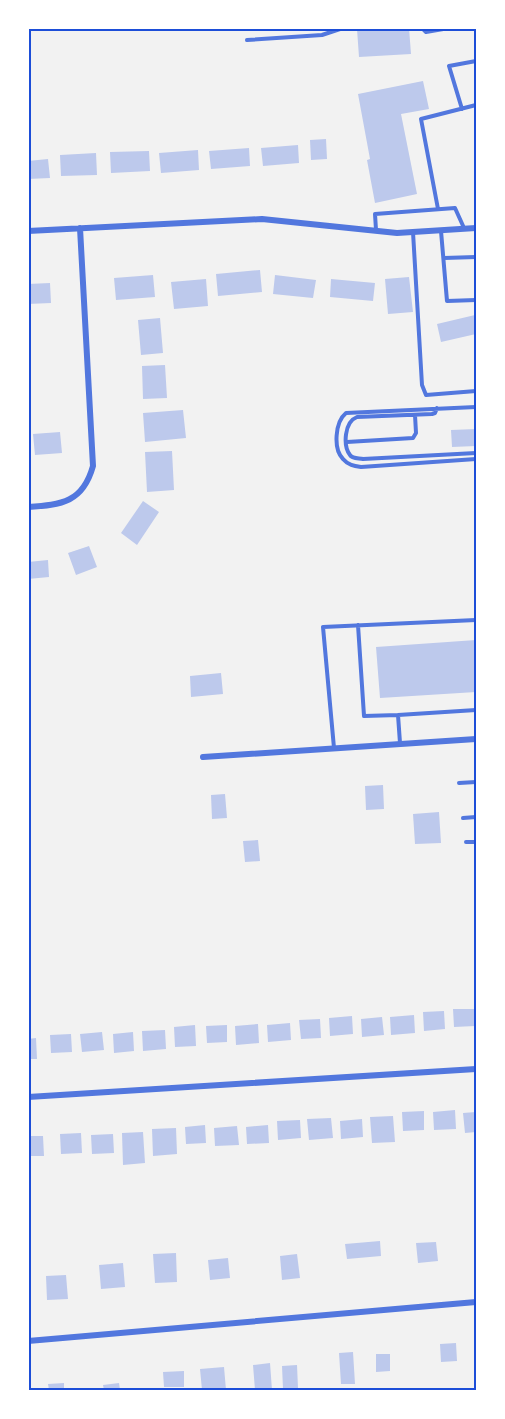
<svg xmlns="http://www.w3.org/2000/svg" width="505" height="1419" font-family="'Exo 2',sans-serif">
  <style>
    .building { fill: #bdc9ec }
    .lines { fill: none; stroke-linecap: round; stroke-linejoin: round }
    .service { stroke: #5277de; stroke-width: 4 }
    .minor { stroke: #5277de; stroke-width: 6 }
    .neatline { fill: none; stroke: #1d4ed8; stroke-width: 2 }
  </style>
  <rect width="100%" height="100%" fill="#f2f2f2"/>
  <path class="building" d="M409,28l2,26 -52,3 -2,-28z
    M423,81l6,28 -28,5 16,80 -42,9 -8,-43 3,-1 -12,-65z
    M326,139l1,20 -16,1 -1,-20z
    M298,145l1,18 -36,3 -2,-18z
    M249,148l1,18 -39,3 -2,-18z
    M198,150l1,20 -38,3 -2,-20z
    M149,151l1,20 -39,2 -1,-21z
    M96,153l1,22 -36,1 -1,-21z
    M48,159l2,19 -22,1v-18z
    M260,270l2,22 -44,4 -2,-22z
    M153,275l2,22 -39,3 -2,-22z
    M275,275l41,5 -3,18 -40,-4z
    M409,277l4,35 -25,2 -3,-35z
    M206,279l2,27 -34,3 -3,-27z
    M331,279l44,4 -2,18 -43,-4z
    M50,283l1,20 -23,1v-20z
    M475,315l1,19 -35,8 -4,-18z
    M160,318l3,35 -22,2 -3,-35z
    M165,365l2,33 -24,1 -1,-33z
    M183,410l3,28 -41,4 -2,-29z
    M476,429v17l-24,1 -1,-17z
    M60,432l2,21 -27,2 -2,-21z
    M172,451l2,39 -27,2 -2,-40z
    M143,501l16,11 -22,33 -16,-12z
    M89,546l8,21 -21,8 -8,-22z
    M48,560l1,17 -21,2v-17z
    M476,640v52l-96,6 -4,-51z
    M221,673l2,21 -32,3 -1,-21z
    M383,785l1,24 -18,1 -1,-24z
    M225,794l2,24 -15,1 -1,-24z
    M439,812l2,31 -26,1 -2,-30z
    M258,840l2,21 -15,1 -2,-21z
    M453,1009h21l1,17 -21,1z
    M444,1011l1,18 -21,2 -1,-19z
    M414,1015l1,18 -24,2 -1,-18z
    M352,1016l1,18 -23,2 -1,-18z
    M382,1017l2,18 -22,2 -1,-18z
    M320,1019l1,19 -20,1 -2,-19z
    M290,1023l1,17 -23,2 -1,-17z
    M258,1024l1,19 -23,2 -1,-19z
    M195,1025l1,21 -21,1 -1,-20z
    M227,1025v17l-20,1 -1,-17z
    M165,1030l1,19 -23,2 -1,-20z
    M102,1032l2,18 -22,2 -2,-18z
    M133,1032l1,19 -20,2 -1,-19z
    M71,1034l1,18 -21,1 -1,-18z
    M36,1038l1,21h-9v-20z
    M455,1110l1,19 -22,1 -1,-18z
    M424,1111v19l-21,1 -1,-19z
    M476,1112v20l-11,1 -2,-20z
    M393,1116l2,26 -23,1 -2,-26z
    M331,1118l2,20 -24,2 -2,-21z
    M362,1119l1,18 -22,2 -1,-18z
    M300,1120l1,18 -23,2 -1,-19z
    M205,1125l1,18 -20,1 -1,-17z
    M268,1125l1,18 -22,1 -1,-17z
    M237,1126l2,19 -24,1 -1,-18z
    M176,1128l1,26 -24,2 -1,-27z
    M143,1132l2,31 -22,2 -1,-32z
    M81,1133l1,20 -21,1 -1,-20z
    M113,1134l1,19 -22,1 -1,-19z
    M28,1136h15l1,20h-16z
    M380,1241l1,15 -34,3 -2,-15z
    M436,1242l2,19 -20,2 -2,-20z
    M176,1253l1,29 -22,1 -2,-29z
    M297,1254l3,24 -18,2 -2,-24z
    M228,1258l2,20 -20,2 -2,-20z
    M123,1263l2,24 -24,2 -2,-24z
    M66,1275l2,24 -21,1 -1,-24z
    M456,1343l1,18 -16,1 -1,-18z
    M353,1352l2,32h-14l-2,-31z
    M376,1354h14v17l-14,1z
    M270,1363l2,27h-17l-2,-25z
    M297,1365l1,23 -15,1 -1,-23z
    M224,1367l2,23h-24l-2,-21z
    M184,1371v16h-20l-1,-15z
    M64,1383v7h-15l-1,-6z
    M119,1383l1,7h-16l-1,-5z"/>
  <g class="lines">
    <path class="service" d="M422,28l4,4 23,-4
      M247,40l75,-5 18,-6
      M462,109l-13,-43 27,-5
      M438,209l-17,-90 55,-14
      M376,230l-1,-16 80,-6 9,20
      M441,231l6,70 29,-1
      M413,232l9,153 4,10 50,-4
      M444,258l32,-1
      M476,407l-130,6c-11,9 -13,36 -3,46 5,6 11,7 18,8l115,-8
      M437,408l-2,5 -3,1 -75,3c-13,5 -14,29 -7,38 2,4 9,3 13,4l113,-6
      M347,442l66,-4 3,-5 -1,-18
      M358,625l6,91 34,-1 2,28
      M398,715l78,-5
      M334,748l-11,-121 153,-7
      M459,783l17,-1
      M463,818l13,-1
      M466,842h10"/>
    <path class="minor" d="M28,231l234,-12 135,14 79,-5
      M28,507c34,-2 55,-5 65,-41l-13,-238
      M203,757l273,-18
      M28,1097l448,-28
      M28,1341l448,-39"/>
  </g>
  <rect width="505" height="1419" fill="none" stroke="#ffffff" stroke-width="60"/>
  <rect x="30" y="30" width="445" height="1359" class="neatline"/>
</svg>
